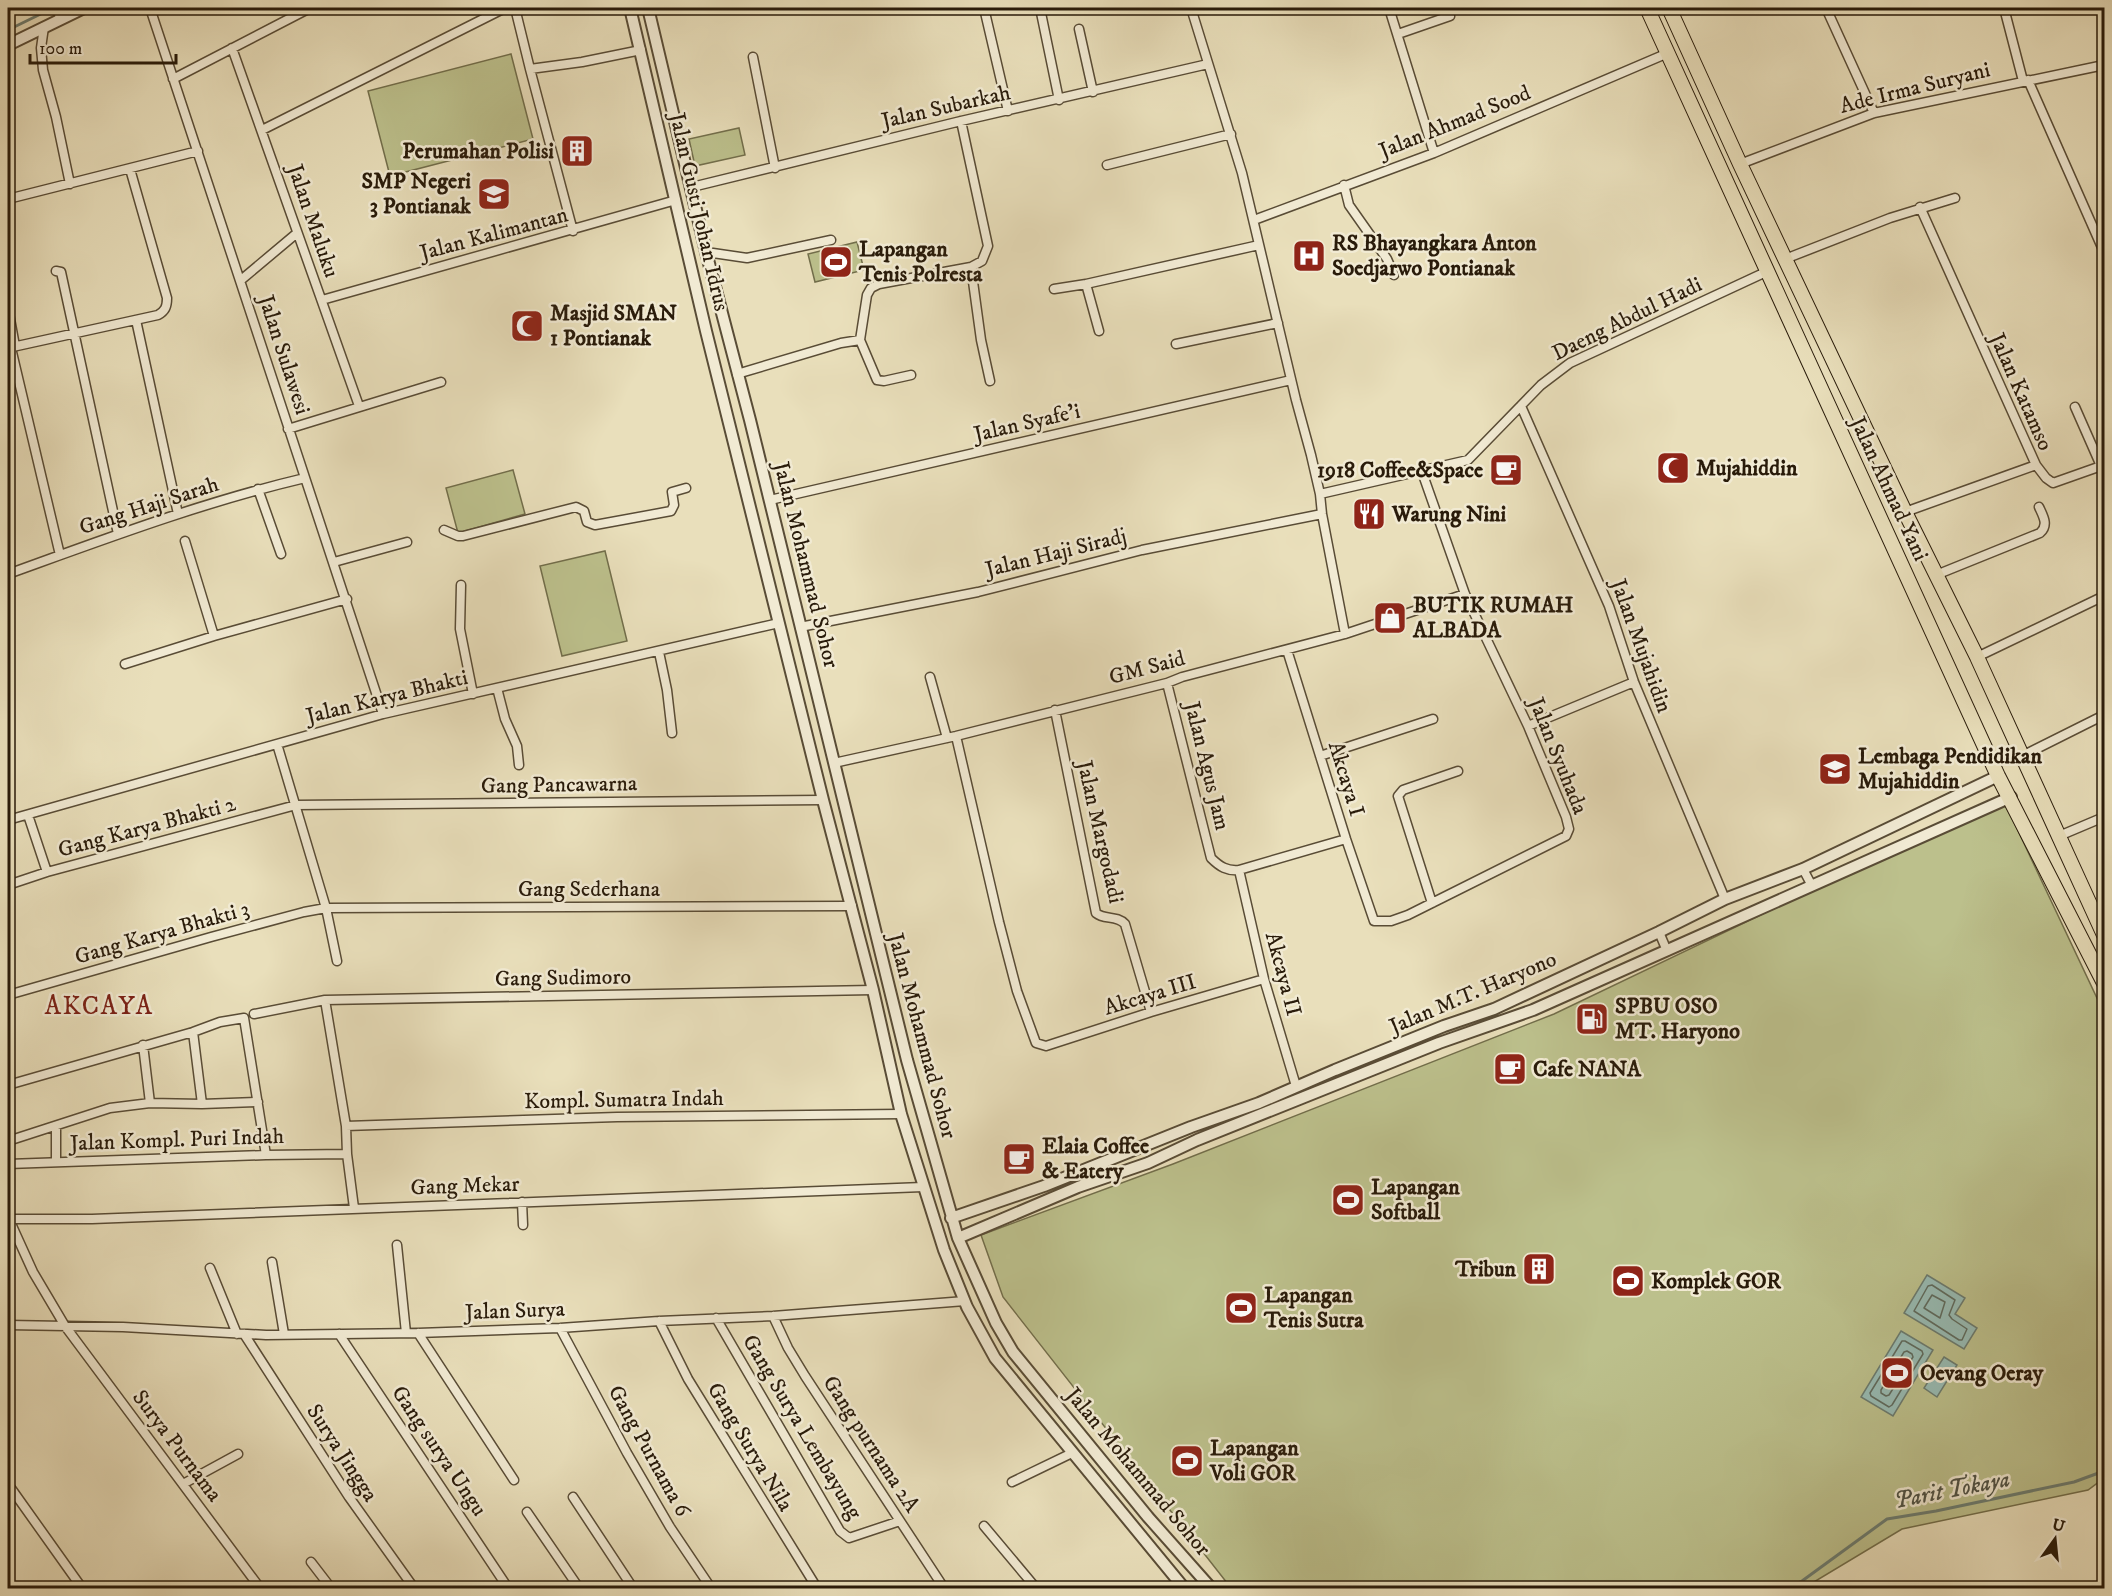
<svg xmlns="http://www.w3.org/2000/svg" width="2112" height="1596" font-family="'IM FELL DW Pica',serif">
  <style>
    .green { fill: #bcc08c; stroke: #726e4b; stroke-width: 1.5 }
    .water { fill: #98bcb4; stroke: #6c7c70; stroke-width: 1.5 }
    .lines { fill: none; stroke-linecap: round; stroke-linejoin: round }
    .shore { stroke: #606c5f; stroke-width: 1.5 }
    .stream { stroke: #6c7c70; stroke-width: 3 }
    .minor-casing { stroke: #594c36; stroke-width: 11 }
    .tertiary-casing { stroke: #594c36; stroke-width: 14 }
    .primary-casing { stroke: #291b0a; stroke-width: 16 }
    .minor { stroke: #f1ead3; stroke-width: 8 }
    .tertiary { stroke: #f1ead3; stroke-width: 10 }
    .primary { stroke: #e9dfbb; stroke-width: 14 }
    .labels { text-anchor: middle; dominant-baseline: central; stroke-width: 5; stroke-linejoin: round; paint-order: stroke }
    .street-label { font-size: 22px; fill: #291b0a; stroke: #f1ead3 }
    .poi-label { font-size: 22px; font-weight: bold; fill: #291b0a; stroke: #f1ead3; text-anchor: start }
    .water-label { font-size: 24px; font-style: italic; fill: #505346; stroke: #f1ead3 }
    .quarter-label { font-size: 26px; letter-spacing: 1.5px; fill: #7a1f14; stroke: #f1ead3 }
  </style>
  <rect width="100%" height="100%" fill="#e9dfbb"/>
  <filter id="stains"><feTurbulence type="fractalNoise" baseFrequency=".00333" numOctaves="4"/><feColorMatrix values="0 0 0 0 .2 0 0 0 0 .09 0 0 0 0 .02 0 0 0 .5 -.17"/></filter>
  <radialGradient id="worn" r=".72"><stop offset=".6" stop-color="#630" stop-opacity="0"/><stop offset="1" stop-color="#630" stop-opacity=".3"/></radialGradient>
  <path class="green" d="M511,54l22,85 -143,37 -22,-85z
    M739,128l6,27 -50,11 -6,-27z
    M857,242l7,28 -49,12 -7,-28z
    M513,470l12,44 -67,19 -12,-45z
    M605,551l22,90 -65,15 -22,-90z
    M2003,799l101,214v465l-16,12 -186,39 -98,59h-573l-228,-291 -22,-62 192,-71 381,-150z"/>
  <path class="water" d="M1927,1275l38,23 -10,16 22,14 -13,21 -60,-36z
    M1901,1331l32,19 -40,66 -32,-19z
    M1944,1357l13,8 -20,32 -13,-9z"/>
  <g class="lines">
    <path class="shore" d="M1932,1285l23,15 -6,15 3,4 15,10 -5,11h-3l-45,-29 14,-25z
      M1932,1295l13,7 -5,16 -16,-10z
      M1902,1341h3l17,10 1,3 -31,51 -3,2 -18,-11 -1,-3z
      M1907,1351l5,3 1,3 -24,38 -3,1 -5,-3v-3l23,-38z"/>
    <path class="stream" d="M8,30l45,-22
      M1788,1588l14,-7 85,-62 49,-8 138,-29 30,-11"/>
    <g class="minor-casing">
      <path id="minor" d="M58,8l2,11
        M150,8l233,706
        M515,8l15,61 43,162
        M984,8l24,103
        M1040,8l19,92
        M1191,8l51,165 54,227 15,55 9,39 2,20 23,120
        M1389,8l45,145
        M1826,8l48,105
        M2004,8l19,73
        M44,27l-3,21 2,22 13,47 14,67
        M1079,29l14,63
        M1398,34l52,-18
        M232,48l127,358
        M753,57l22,111
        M530,69l52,-7 59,-12
        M173,79l137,-71
        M2028,80l76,172
        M262,130l243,-122
        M1740,164l134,-51 230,-48
        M1107,165l124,-31
        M1344,185l5,20 38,54 7,16
        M692,187l269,-66 247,-57
        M8,199l190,-48
        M1254,220l180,-67 234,-100
        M706,252l41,6 84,-18
        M1785,259l105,-41 65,-20
        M971,267l10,73 9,41
        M56,271l5,1 57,262
        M241,280l56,-47
        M1054,289l32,-5
        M322,300l354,-100
        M8,308l7,38
        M136,320l42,194
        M1099,331l-13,-47 173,-39
        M860,340l17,40 7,1 27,-6
        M1176,344l102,-21
        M8,348l150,-33c7,-4 9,-8 9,-17l-37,-129
        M11,348l49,207
        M737,374l104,-31 19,-3 7,-45 4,-7 8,-4 92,-17 11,-6 6,-15 -27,-125
        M1521,406l88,200 25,76 91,217
        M2075,407l26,59
        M288,429l153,-47
        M2036,465l10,13 7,5 51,-18
        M258,489l23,65
        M1320,494l148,-34 73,-75 29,-22 198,-92
        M770,500l521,-120
        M1905,512l131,-47 -116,-258
        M444,530l14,6h5l113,-29 8,4 3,11 8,3 76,-14 3,-6 -2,-13 14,-4
        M185,541l29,95
        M334,562l73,-20
        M8,574c97,-35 195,-72 297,-96
        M1936,575l104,-42c9,-8 3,-17 -1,-26
        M461,585l-1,44 13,65
        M800,627l178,-35 164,-42 180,-36
        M1287,650l59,189 28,82h17l17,-6 158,-79 3,-7 -3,-12 -38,-91 -63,-132 -43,-122
        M659,652l8,38 5,43
        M1977,657l127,-61
        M125,664l89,-28 133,-37
        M930,677l17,61
        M1167,683l44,175c9,9 16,13 28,12l107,-31
        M497,688l8,31 12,27 2,19
        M1055,710l41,203c8,7 21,2 29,11l26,88
        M1528,726l106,-44
        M956,736l43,186 18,69 19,52 10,3 105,-34 113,-33
        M277,744l49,164 11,53
        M1320,756l113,-37
        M2022,756l82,-41
        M834,763l122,-27 211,-53 15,-6 163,-43 120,-40
        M28,815l19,57
        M8,820l375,-106 396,-91
        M2059,836l45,-19
        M1803,869l9,17
        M1239,870l25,109 32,107
        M8,885l39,-13 249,-67 527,-5
        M1432,903l-34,-107 5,-6 55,-19
        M1659,932l8,19
        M8,995l203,-58 93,-25 22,-4 526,-2
        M325,1000l21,126 1,28 7,54
        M254,1014l71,-14 548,-10
        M193,1032l9,72
        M143,1045l7,58
        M8,1085l185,-53 27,-10 24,-4 22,137
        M56,1126v36
        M346,1126l271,-9 284,-3
        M8,1141l102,-33 40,-5 52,1 56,-2
        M8,1164l258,-9 81,-1
        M522,1202l1,23
        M8,1217l25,55 32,54 195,262
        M9,1219h83l831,-32
        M397,1245l9,88
        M272,1262l12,72
        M210,1268l27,66
        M773,1316l15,32 17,28 139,212
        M716,1318l124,213 9,7 51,-17
        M659,1321l29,58 129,209
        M8,1325l115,2 143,8 152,-2 142,-5 99,-7 114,-5 192,-15
        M560,1328l67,125 43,74 41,61
        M418,1333l96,147
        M244,1334l105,163 65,91
        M339,1334l169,254
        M1012,1482l60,-29
        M8,1484l74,104
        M183,1484l55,-30
        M573,1497l60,91
        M527,1512l52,76
        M984,1526l52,62
        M311,1562l20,26"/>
    </g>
    <g class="tertiary-casing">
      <path id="tertiary" d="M630,8l76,323 117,469 50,190 28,124 43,136 23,57 28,51 189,230
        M648,8l58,244 44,168 157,640 51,178 38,85 17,29 135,165 63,71
        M8,45l76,-37
        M951,1218l93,-32 147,-59 68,-24 76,-33 109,-44 50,-17 165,-77 66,-33 78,-30 195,-93
        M958,1238l120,-51 70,-24 49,-23 242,-97 94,-33 478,-213"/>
    </g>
    <g class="primary-casing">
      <path id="primary" d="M1647,8l351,768 106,207
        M1669,8l71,156 165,348 72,145 127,278"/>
    </g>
    <use href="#minor" class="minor"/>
    <use href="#tertiary" class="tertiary"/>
    <use href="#primary" class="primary"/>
  </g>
  <defs>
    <g id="building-square" transform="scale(1.725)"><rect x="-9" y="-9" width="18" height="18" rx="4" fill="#8f2418" stroke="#f1ead3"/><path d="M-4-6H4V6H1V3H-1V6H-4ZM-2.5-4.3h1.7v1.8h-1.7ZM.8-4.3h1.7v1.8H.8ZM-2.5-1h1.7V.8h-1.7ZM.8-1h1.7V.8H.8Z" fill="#fff"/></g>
    <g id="school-square" transform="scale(1.725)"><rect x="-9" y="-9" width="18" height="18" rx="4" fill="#8f2418" stroke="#f1ead3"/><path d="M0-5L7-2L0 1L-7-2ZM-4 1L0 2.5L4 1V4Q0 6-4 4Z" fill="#fff"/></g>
    <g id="hospital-square" transform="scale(1.725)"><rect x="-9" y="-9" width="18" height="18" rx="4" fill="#8f2418" stroke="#f1ead3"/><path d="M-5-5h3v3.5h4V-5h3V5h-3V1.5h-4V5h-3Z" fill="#fff"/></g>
    <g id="stadium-square" transform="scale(1.725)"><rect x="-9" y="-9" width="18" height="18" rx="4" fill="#8f2418" stroke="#f1ead3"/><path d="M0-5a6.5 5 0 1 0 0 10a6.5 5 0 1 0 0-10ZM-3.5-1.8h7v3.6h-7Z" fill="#fff"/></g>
    <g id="mosque-square" transform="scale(1.725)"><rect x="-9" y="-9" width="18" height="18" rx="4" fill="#8f2418" stroke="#f1ead3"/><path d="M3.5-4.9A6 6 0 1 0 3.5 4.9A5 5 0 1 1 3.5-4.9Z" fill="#fff"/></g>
    <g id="cafe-square" transform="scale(1.725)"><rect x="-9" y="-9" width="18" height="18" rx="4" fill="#8f2418" stroke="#f1ead3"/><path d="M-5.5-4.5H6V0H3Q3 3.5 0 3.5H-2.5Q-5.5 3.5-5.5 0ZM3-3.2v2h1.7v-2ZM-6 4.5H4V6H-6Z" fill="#fff"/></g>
    <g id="restaurant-square" transform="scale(1.725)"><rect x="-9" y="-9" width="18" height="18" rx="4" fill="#8f2418" stroke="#f1ead3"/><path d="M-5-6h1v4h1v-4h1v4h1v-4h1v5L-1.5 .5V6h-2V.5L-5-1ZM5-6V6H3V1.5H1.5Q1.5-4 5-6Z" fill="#fff"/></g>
    <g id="shop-square" transform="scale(1.725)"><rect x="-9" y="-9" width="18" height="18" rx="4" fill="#8f2418" stroke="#f1ead3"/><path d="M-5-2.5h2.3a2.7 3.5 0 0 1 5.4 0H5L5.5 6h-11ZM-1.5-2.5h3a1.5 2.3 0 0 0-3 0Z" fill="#fff"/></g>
    <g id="fuel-square" transform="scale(1.725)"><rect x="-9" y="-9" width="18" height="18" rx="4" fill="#8f2418" stroke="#f1ead3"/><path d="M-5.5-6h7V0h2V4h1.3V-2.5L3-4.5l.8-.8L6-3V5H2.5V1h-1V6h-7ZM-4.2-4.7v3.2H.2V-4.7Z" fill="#fff"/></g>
  </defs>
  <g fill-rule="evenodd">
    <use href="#building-square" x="577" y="151"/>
    <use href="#school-square" x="494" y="194"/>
    <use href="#hospital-square" x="1309" y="256"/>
    <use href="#stadium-square" x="836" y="262"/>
    <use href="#mosque-square" x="527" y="326"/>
    <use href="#mosque-square" x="1673" y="468"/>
    <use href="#cafe-square" x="1506" y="470"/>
    <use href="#restaurant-square" x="1369" y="514"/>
    <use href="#shop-square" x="1390" y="618"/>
    <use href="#school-square" x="1835" y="769"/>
    <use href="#fuel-square" x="1592" y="1019"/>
    <use href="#cafe-square" x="1510" y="1069"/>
    <use href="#cafe-square" x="1019" y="1159"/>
    <use href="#stadium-square" x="1348" y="1200"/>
    <use href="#building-square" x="1539" y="1269"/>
    <use href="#stadium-square" x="1628" y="1281"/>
    <use href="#stadium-square" x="1241" y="1308"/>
    <use href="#stadium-square" x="1897" y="1373"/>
    <use href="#stadium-square" x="1187" y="1461"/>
  </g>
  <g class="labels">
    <g class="street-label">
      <text transform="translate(1915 88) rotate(-14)">Ade Irma Suryani</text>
      <text transform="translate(946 107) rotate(-13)">Jalan Subarkah</text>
      <text transform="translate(1455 122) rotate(-22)">Jalan Ahmad Sood</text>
      <text transform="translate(699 212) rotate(77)">Jalan Gusti Johan Idrus</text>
      <text transform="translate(313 221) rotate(71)">Jalan Maluku</text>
      <text transform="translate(494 234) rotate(-15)">Jalan Kalimantan</text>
      <text transform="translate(1627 319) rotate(-26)">Daeng Abdul Hadi</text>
      <text transform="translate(284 355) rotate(72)">Jalan Sulawesi</text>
      <text transform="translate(2021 392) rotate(66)">Jalan Katamso</text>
      <text transform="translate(1027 423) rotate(-13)">Jalan Syafe'i</text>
      <text transform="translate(1889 489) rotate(65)">Jalan Ahmad Yani</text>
      <text transform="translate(149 506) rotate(-18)">Gang Haji Sarah</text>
      <text transform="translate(1056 553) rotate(-14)">Jalan Haji Siradj</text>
      <text transform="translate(806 565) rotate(76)">Jalan Mohammad Sohor</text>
      <text transform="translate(1641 646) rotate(70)">Jalan Mujahidin</text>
      <text transform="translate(1147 668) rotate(-15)">GM Said</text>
      <text transform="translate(387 697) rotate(-14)">Jalan Karya Bhakti</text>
      <text transform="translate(1558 756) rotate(68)">Jalan Syuhada</text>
      <text transform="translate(1207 766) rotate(76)">Jalan Agus Jam</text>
      <text transform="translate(1346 779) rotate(73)">Akcaya I</text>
      <text transform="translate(559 785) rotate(-1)">Gang Pancawarna</text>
      <text transform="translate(147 827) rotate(-15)">Gang Karya Bhakti 2</text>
      <text transform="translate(1100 832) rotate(77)">Jalan Margodadi</text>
      <text x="589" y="889">Gang Sederhana</text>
      <text transform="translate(162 933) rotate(-16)">Gang Karya Bhakti 3</text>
      <text transform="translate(1283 974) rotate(75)">Akcaya II</text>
      <text transform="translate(563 978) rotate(-1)">Gang Sudimoro</text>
      <text transform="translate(1473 993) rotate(-23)">Jalan M.T. Haryono</text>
      <text transform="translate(1150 995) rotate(-17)">Akcaya III</text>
      <text transform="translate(922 1036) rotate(75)">Jalan Mohammad Sohor</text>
      <text transform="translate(624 1100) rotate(-1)">Kompl. Sumatra Indah</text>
      <text transform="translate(177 1140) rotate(-2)">Jalan Kompl. Puri Indah</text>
      <text transform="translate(465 1186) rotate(-2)">Gang Mekar</text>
      <text transform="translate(515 1311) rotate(-2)">Jalan Surya</text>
      <text transform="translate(802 1427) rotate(59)">Gang Surya Lembayung</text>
      <text transform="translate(871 1444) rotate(57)">Gang purnama 2A</text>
      <text transform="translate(177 1446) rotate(53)">Surya Purnama</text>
      <text transform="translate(750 1447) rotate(59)">Gang Surya Nila</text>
      <text transform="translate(439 1451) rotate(56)">Gang surya Ungu</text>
      <text transform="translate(649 1451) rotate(61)">Gang Purnama 6</text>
      <text transform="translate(342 1453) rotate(57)">Surya Jingga</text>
      <text transform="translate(1138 1472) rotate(50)">Jalan Mohammad Sohor</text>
    </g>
    <g class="poi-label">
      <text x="554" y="151" text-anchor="end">Perumahan Polisi</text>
      <text x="471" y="181" text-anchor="end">SMP Negeri<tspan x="471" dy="25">3 Pontianak</tspan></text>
      <text x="1332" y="243">RS Bhayangkara Anton<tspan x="1332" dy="25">Soedjarwo Pontianak</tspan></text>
      <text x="859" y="249">Lapangan<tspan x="859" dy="25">Tenis Polresta</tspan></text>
      <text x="550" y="313">Masjid SMAN<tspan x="550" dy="25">1 Pontianak</tspan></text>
      <text x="1696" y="468">Mujahiddin</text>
      <text x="1483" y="470" text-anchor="end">1918 Coffee&amp;Space</text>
      <text x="1392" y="514">Warung Nini</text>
      <text x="1413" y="605">BUTIK RUMAH<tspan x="1413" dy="25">ALBADA</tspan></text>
      <text x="1858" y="756">Lembaga Pendidikan<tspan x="1858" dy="25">Mujahiddin</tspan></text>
      <text x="1615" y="1006">SPBU OSO<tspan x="1615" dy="25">MT. Haryono</tspan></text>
      <text x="1533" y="1069">Cafe NANA</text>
      <text x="1042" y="1146">Elaia Coffee<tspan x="1042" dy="25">&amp; Eatery</tspan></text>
      <text x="1371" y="1187">Lapangan<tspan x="1371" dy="25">Softball</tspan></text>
      <text x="1516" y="1269" text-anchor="end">Tribun</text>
      <text x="1651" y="1281">Komplek GOR</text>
      <text x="1264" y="1295">Lapangan<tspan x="1264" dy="25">Tenis Sutra</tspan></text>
      <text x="1920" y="1373">Oevang Oeray</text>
      <text x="1210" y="1448">Lapangan<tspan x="1210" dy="25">Voli GOR</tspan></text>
    </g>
    <g class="water-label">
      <text transform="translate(1952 1490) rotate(-11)">Parit Tokaya</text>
    </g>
    <g class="quarter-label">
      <text x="99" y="1006">AKCAYA</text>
    </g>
  </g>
  <rect width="2112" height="1596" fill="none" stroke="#e9dfbb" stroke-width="30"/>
  <rect x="9" y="9" width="2094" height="1578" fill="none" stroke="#291b0a" stroke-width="3"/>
  <rect x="15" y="15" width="2082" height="1566" fill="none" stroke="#291b0a" stroke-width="1.5"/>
  <g transform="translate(2055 1539) rotate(15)" stroke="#f1ead3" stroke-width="4.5" paint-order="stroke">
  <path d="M0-4.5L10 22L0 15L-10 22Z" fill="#291b0a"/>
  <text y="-9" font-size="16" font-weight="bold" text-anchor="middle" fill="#291b0a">U</text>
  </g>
  <path d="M30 54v9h146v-9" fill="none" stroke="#291b0a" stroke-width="3"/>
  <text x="39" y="54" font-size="18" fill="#291b0a" stroke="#f1ead3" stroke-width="4.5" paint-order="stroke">100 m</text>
  <rect width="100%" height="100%" filter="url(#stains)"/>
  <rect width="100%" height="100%" fill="url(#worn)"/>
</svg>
